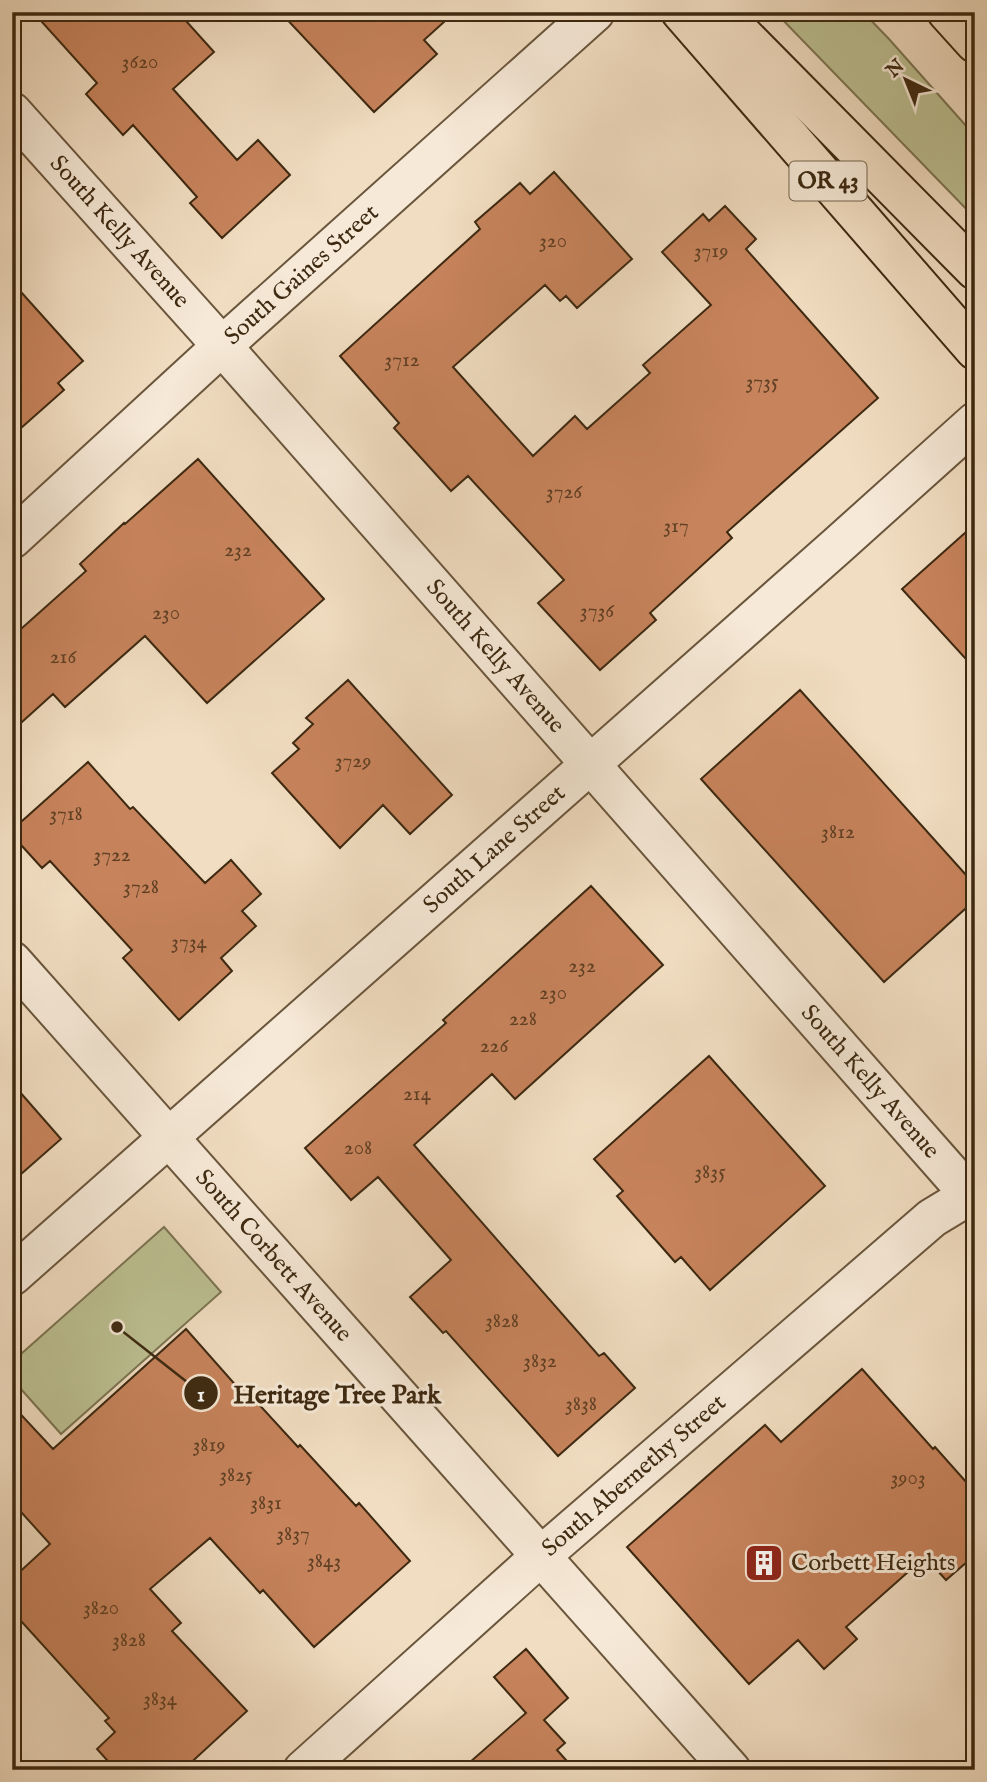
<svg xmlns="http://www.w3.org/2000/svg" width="987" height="1782" font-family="'IM FELL English',serif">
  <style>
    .green { fill: #bcc092; stroke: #7c7452; stroke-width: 2 }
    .building { fill: #c7835c; stroke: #3d2911; stroke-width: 2 }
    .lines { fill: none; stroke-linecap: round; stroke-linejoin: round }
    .minor-casing { stroke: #6a563d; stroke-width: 42 }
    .major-casing { stroke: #3d2911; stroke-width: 42 }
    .highway-casing { stroke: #3d2911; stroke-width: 42 }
    .minor { stroke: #f6e9d7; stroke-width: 38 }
    .major { stroke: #f1ddc1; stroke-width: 38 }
    .highway { stroke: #f1ddc1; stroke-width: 38 }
    .labels { text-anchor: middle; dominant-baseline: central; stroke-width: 6; stroke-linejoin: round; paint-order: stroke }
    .number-label { font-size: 21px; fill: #604024 }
    .shield { fill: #f6e9d7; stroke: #74634c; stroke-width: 2 }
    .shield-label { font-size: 23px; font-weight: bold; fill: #3d2911 }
    .street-label { font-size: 24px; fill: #3d2911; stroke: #f6e9d7 }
    .poi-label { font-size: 24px; fill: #3d2911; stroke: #f6e9d7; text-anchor: start }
    .leader { fill: none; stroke: #3d2911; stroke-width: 2.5 }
    .callout-dot { fill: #3d2911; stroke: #f6e9d7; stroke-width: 2.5 }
    .mark-label { font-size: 21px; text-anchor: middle; font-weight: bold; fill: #fff }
    .callout-label { font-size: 26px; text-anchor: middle; font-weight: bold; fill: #3d2911; stroke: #f6e9d7; stroke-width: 6; stroke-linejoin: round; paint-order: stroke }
  </style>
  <rect width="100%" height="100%" fill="#f1ddc1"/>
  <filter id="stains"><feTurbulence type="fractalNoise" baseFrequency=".00286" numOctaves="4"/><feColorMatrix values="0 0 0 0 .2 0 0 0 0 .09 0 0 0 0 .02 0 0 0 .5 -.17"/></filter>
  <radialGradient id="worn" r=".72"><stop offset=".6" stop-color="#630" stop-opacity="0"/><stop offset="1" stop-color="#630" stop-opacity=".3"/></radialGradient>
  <path class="green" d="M775,12h88l26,27 86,97v82z
    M164,1227l57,65 -160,142 -49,-55v-17z"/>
  <path class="building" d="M33,12h145l36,40 -41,37 64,71 21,-20 32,35 -68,63 -32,-35 7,-6 -64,-72 -10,10 -37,-41 11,-11z
    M280,12h175l-31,28 13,14 -63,58z
    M554,172l78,87 -55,49 -11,-12 -6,5 -15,-16 -92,82 80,89 42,-40 12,13 63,-56 -7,-8 68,-60 -49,-53 41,-38 6,7 16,-15 31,33 -10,10 132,149 -151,134 5,6 -82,75 6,7 -56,50 -62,-67 26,-23 -96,-104 -17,15 -57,-63 5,-5 -59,-67 140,-127 -5,-7 45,-39 10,11z
    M12,282l71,79 -25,22 6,7 -52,46z
    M198,459l126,140 -117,104 -62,-67 -80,71 -12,-13 -41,37v-94l74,-66 -6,-7 44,-41 1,1z
    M975,524v145l-73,-80z
    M348,680l104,115 -42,39 -27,-29 -43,43 -68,-75 27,-24 -6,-6 20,-19 -7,-6z
    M800,690l175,195v15l-91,82 -183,-203z
    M88,762l42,47 3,-2 72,76 26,-23 30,34 -19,17 14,15 -35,32 11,13 -53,49 -56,-62 9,-8 -82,-89 -8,7 -30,-33v-5z
    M591,886l72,79 -148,134 -23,-25 -78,71 185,211 5,-3 31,35 -77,68 -112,-125 -3,2 -33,-36 41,-37 -73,-83 -27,23 -46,-52 141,-125 -3,-3z
    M709,1056l116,130 -115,104 -29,-33 -6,5 -58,-66 6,-5 -29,-32z
    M12,1083l49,56 -49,43z
    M186,1329l53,60 4,-2 55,60 2,-2 56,61 3,-3 51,58 -96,86 -51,-57 -3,3 -50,-55 -60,51 31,34 -9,8 75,80 -64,59h-67l-19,-21 18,-17 -10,-11 4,-3 -97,-107v-32l38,-35 -38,-42v-97l41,44z
    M862,1369l71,80 2,-2 40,45v63l-29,25 -21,-23 -79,70 11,12 -33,30 -26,-29 -49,44 -122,-137 138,-122 16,17z
    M526,1649l42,49 -24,22 21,23 -8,7 18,20h-114l65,-57 -32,-36z"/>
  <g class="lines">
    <g class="minor-casing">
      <g id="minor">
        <path id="s1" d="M12,112l210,234 753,855"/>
        <path id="s2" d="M12,539l210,-193 373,-334"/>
        <path id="s3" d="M12,961c238,271 481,538 719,809"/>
        <path id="s4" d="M12,1276l825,-730 138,-124"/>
        <path id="s5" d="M303,1770l239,-215 390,-337 43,-26"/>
      </g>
    </g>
    <g class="major-casing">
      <path id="major" d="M681,12l294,338"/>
    </g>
    <g class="highway-casing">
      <path id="highway" d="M720,12l255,258
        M947,12l28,31"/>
    </g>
    <use href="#minor" class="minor"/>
    <use href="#major" class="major"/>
    <use href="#highway" class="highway"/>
  </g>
  <defs>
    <g id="building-square" transform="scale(2.0125)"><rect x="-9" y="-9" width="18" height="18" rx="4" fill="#8f2418" stroke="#f6e9d7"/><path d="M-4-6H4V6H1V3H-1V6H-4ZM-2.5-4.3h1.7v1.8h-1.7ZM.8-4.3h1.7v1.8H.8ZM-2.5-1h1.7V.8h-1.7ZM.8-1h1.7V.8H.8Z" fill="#fff"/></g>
  </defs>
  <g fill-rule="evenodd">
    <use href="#building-square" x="764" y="1563"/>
  </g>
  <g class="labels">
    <g class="number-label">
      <text x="140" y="62">3620</text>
      <text x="553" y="241">320</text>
      <text x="711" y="251">3719</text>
      <text x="402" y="360">3712</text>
      <text x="762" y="382">3735</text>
      <text x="564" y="492">3726</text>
      <text x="676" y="526">317</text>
      <text x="238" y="550">232</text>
      <text x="597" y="611">3736</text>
      <text x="166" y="613">230</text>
      <text x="63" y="657">216</text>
      <text x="353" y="761">3729</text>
      <text x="66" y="814">3718</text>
      <text x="838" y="832">3812</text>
      <text x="112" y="855">3722</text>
      <text x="141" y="887">3728</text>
      <text x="189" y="942">3734</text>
      <text x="582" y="966">232</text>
      <text x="553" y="993">230</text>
      <text x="523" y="1019">228</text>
      <text x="494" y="1046">226</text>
      <text x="417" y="1094">214</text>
      <text x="358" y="1148">208</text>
      <text x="710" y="1172">3835</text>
      <text x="502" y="1321">3828</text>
      <text x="540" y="1361">3832</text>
      <text x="581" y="1404">3838</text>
      <text x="209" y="1445">3819</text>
      <text x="236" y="1475">3825</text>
      <text x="908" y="1478">3903</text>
      <text x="266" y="1503">3831</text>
      <text x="293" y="1534">3837</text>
      <text x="324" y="1561">3843</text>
      <text x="101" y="1608">3820</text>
      <text x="129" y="1640">3828</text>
      <text x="160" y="1699">3834</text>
    </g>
    <rect class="shield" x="789.5" y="161.5" width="77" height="39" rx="5"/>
    <g class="shield-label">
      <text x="828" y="181">OR 43</text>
    </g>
    <g class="street-label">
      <text stroke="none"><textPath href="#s1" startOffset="161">South Kelly Avenue</textPath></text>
      <text stroke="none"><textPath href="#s2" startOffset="392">South Gaines Street</textPath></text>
      <text stroke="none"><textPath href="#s1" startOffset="728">South Kelly Avenue</textPath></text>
      <text stroke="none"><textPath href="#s4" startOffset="644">South Lane Street</textPath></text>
      <text stroke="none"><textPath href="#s1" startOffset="1295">South Kelly Avenue</textPath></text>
      <text stroke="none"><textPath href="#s3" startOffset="394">South Corbett Avenue</textPath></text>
      <text stroke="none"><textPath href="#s5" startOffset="443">South Abernethy Street</textPath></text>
    </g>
    <g class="poi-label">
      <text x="791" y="1563">Corbett Heights</text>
    </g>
  </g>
  <path class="leader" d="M117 1327L201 1393"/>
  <g class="callout-dot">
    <circle cx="117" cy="1327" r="7"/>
    <circle cx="201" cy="1393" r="18"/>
  </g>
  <g class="mark-label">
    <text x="201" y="1401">1</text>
  </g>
  <g class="callout-label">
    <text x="337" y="1403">Heritage Tree Park</text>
  </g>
  <rect width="987" height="1782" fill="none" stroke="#f1ddc1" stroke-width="42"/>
  <rect x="14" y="14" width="959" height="1754" fill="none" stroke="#3d2911" stroke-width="3.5"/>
  <rect x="21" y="21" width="945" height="1740" fill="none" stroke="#3d2911" stroke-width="2"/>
  <g transform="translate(906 80) rotate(317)" stroke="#f6e9d7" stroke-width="5" paint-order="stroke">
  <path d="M0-5L12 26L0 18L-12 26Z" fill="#3d2911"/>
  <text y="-10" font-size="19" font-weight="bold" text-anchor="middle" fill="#3d2911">N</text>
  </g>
  <rect width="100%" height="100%" filter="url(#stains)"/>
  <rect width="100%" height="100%" fill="url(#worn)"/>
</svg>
